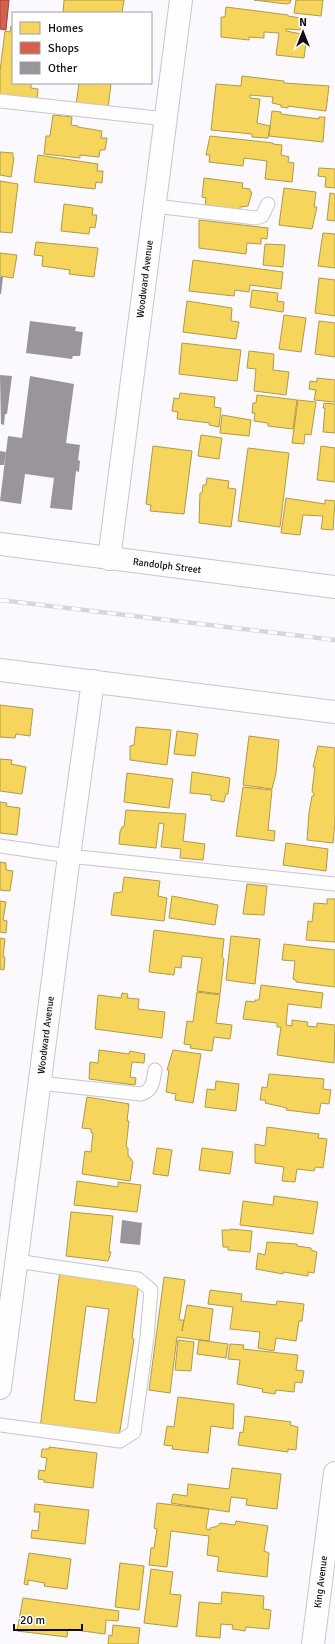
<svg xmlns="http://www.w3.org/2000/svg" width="335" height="1644" font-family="Signika,sans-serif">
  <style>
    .homes { fill: #f6d55c; stroke: #b29947; fill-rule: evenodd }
    .shops { fill: #d6604d; stroke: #9b473c }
    .building { fill: #9a959c }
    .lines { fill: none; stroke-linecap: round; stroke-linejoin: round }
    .lane-casing { stroke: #c9c5cc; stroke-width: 15 }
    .street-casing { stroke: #c9c5cc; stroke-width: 24 }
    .secondary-casing { stroke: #c9c5cc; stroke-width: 24 }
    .lane { stroke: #fefeff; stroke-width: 13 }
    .street { stroke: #fefeff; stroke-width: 22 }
    .secondary { stroke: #fefeff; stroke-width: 22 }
    .rail-casing { stroke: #d7d6d8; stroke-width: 4.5 }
    .rail { stroke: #fff; stroke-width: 3; stroke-dasharray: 9; stroke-linecap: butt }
    .labels { text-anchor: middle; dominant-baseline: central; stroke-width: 4; stroke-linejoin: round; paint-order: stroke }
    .street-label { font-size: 10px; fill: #120c15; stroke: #fff }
  </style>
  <rect width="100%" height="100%" fill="#fbf9fd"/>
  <path class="homes" d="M64,0h60l-2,13h-59z
    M254,0h37l-1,3 -4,1z
    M296,0h27l-2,16 -27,-3z
    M226,7l62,8v1l13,2 -1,12 -14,-1v2l21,4 -3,23 -28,-3 3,-22 -15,-1v6l-15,-1v3l-28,-3v-20h4z
    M11,26h2v57h18v5l7,1 -1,11 -37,-4v-25l5,-40 5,1z
    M242,76l42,5v2l45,3 -3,25 -38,-5v2l-7,-1v-2l-9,-2 1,-6 -23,-2v3l10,1 -3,24 13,3 -2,12 -16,-1v-3l-41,-4 5,-46 25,2z
    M79,83h32l-3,26 -32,-4z
    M272,111l9,1v2l38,5v-2h6l-2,25 -54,-6z
    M53,115l19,2 -1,8 7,1v1l24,4 -1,7h6l-2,12h-5l-1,7 -19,-2v3l-36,-4 2,-18h4z
    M210,136l63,7v1l9,1 -1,10 8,2 -1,5 6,1 -2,19 -27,-3 2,-18 -23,-3 -1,8 -34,-4 1,-7h-4z
    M0,152l13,1v5h1l-3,19 -11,-2z
    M38,155l60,9 -1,7h6l-1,12 -6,-1 -1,7 -61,-7z
    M319,168l16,1v19l-10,-1 1,-10 -8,-1z
    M204,178l39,5 -1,5 8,1v3h2l-4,14 -8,1v5l-35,-6 1,-8 -4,-1z
    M0,181l18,3 -6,49 -12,-1z
    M284,188l32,4 -2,15h3l-5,22 -33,-4z
    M330,193l5,1v27l-8,-1z
    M64,204l29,4 -1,7h5l-2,13 -5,-1 -1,7 -28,-3z
    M199,220l69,8 -1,11 -6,-1v6l-14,-1 -1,11 -47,-6z
    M323,233l12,1v34l-17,-2z
    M36,242l62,6 -4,29 -25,-3 1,-4 -28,-4 1,-10 -9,-1z
    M265,244l20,1 -2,22 -20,-2z
    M0,253l17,2 -4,23 -13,-2z
    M193,260l90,12 -2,17 -31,-4 -1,7 -14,-2 -1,6 -45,-5z
    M319,278l16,2v36l-20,-3z
    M252,290l26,3 -1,8 7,1 -1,10 -33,-5z
    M187,301l45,7 -1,13 8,1 -3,17 -53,-7z
    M284,315l22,3 -5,34 -22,-3z
    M319,321l16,2v34l-20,-3z
    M182,343l59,7 -4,31 -58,-7z
    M249,351l25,3 -1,16 16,2 -3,23 -32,-4 2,-22 -9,-1z
    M317,378l18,2v22l-21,-2 2,-10 -7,-1 1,-8 7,1z
    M180,393l35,4 -1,10 7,1 -2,19 -10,-2 1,-2 -33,-4 1,-7 -6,-1 2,-13 5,1z
    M257,395l40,5 -4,29 -25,-3v-3l-14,-2 1,-8h-3l1,-10h3z
    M298,400l18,2 -5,33 -6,-1 -1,10 -12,-1z
    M324,403l11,1v29l-12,-1 2,-24h-2z
    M222,415l29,5 -2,16 -29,-3z
    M201,435l21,3 -3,21 -21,-3z
    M153,446l39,5 -8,63 -34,-3 1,-6 -5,-1z
    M321,446l14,2v34l-18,-2z
    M248,448l41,5 -9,74 -42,-6z
    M207,478l22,3 -1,7 8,1 -5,38 -32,-4 1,-30h2l1,-8h3z
    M286,498l39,6v-4l10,1 -2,29 -12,-1 2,-13 -20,-1 -3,20 -19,-2z
    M0,705l33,4 -3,27 -14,-2 -1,4 -15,-1z
    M136,727l35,3 -4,35 -37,-5v-14l4,-1z
    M177,731l21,3 -3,22 -21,-2z
    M249,736l30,4 -3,33 -4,16 -29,-4z
    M318,746l17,2v74l-2,21 -26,-3 2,-27 3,-17h2v-2l-2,-3 3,-24h-2z
    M0,759l12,1 -1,4 15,3 -4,27 -22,-3z
    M192,772l38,6 -2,16h-2l-2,8 -13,-2v-5l-21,-2z
    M127,773l46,6 -4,29 -45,-6z
    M243,787l29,3 -4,40 7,1 -1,10 -38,-5z
    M0,802l7,1 -1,3 14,2 -3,27 -17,-2z
    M126,810l60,4 -3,27 22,3 -2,16 -23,-2 1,-9 -20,-2 3,-23 -5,-1 -3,25 -37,-4 1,-12 2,-5h2z
    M286,843l42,6 -2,22 -43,-6z
    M0,862l6,1v7l7,1 -3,20 -10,-1z
    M124,877l36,4 -2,15 9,2 -3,23 -53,-6 3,-22 8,-1z
    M247,884l20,2 -3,29 -21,-1z
    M172,896l46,9 -3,20 -46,-7z
    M327,899h8v43l-29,-2 2,-19 4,1 2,-19 13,1z
    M0,901l6,1 -3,18 4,1 -1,12 -6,-1z
    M154,930l70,9 -2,18 2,2 -4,35 -23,-3 5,-33 -20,-2 -1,12 -6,-1 -1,8 -25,-3z
    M231,936l29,3 -5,45 -29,-4z
    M0,938l5,1 -2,18h2l-1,13 -4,-1z
    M284,944l51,6v37l-39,-5v-2l-3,-1 2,-18 -13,-1z
    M261,985l62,8 -2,15 -33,-4 -2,21 6,1v-6l16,2 -1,4 10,1v-4l18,2 -1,38 -57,-8 4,-28h-4v-4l-34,-4 3,-18 9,1v-2h4z
    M197,992l23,3 -4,28 16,2 -2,14 -16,-2 -2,14 -22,-3 1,-3 -7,-1 3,-23 6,1z
    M122,993l6,1 -1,4 12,1 -1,10 27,3 -3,26 -67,-9 3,-34 23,3z
    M99,1050l30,4 1,-3 15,3 -1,9 -12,-1 -2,15 6,1 -1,7 -46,-6 1,-17 8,1z
    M173,1050l28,4 -8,49 -18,-3 1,-6 -10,-2 3,-22h-2z
    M269,1074l55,5 -1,10 8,1 -2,14 -8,-1 -2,11 -33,-4 1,-2 -22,-5 1,-3h-6l2,-13 5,1z
    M216,1081l23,3 -3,27 -31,-4 2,-18 8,1z
    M87,1097l42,7 -2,17h2l-3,26 2,1v7l5,7 -3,19 -48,-7 3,-23 6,1 2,-19h-2v-4l-9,-1z
    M267,1127l52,7 -1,4 9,1 -4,29 -6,-1 -2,1 -1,3 -17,-2 -2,13 -13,-1 2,-14 -29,-4v-19l10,2z
    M157,1148l15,2 -4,26 -15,-2z
    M202,1148l31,4 -3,22 -31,-4z
    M77,1181l41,6v-5l23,3 -4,27 -63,-7z
    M274,1196l44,6 -5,32 -73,-9 3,-24 30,4z
    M71,1212l42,4 -4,36h2l-3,9 -42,-5z
    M230,1229l22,2 -2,21 -22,-2v-3h-5l-1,-17h8z
    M267,1242l30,2v2l14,2v2l6,2 -3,21 -6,-1v4l-25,-4v2l-27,-5 2,-16 7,2z
    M60,1270l79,12 -7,56 2,1 -15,98 -79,-9zM86,1306l23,3 -13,94 -22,-3z
    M164,1277l21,3 -6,40h5l-2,11 5,-26 26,4 -4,32 -32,-4 -7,56 -21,-3z
    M210,1290l32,4 -1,7 35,4 1,-4 27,3 -2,17h-3l-3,20 -20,-3 -2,13 -16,-3 2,-16 -30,-3 3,-22 -25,-3z
    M178,1340l16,2 -3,29 -16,-1z
    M199,1340l29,4 -2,14 -29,-4z
    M230,1344l14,1 -1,4 55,6 -2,15 8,1 -2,12 -7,-1 -1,10 -18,-2 -1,4 -13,-2 1,-3 -26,-5 3,-24 -12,-1z
    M178,1397l56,7 -1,25 -22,-3 -3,27 -36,-4 1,-3 -9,-1 3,-19 7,1z
    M245,1416l46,6 -1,3 8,2 -2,23 -8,-1v3l-50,-7 2,-13 3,1z
    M49,1447l48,6 -4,35 -49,-6v-2l-6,-1 1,-9 6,1 2,-13 -6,-1 1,-8h7z
    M232,1468l49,6 -4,35 -31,-4 1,-6 -16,-2 -2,15 -58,-9 2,-9 14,2 1,-12 41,5z
    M157,1503l52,6 -3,20 4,1v-2l8,-2 2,-3 15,2 1,-4 32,5 -4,25 5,2 -2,24 -50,-6 2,-14 -12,-2 2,-19 -38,-5 -4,36 -18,-2 2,-17h3l3,-19 -3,-1z
    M35,1504l54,6 -4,34 -54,-6 1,-8 6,1 2,-19h-6z
    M29,1553l42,6 -4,30 -23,-3 1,-3 -17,-3v5l-4,-1z
    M120,1563l24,3 -5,44 -24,-3z
    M151,1569l22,3 -3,22 11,1 -4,32 -33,-4z
    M222,1592l42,4 -1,13 8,1 -2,19 -23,-2 -1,4 -13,-2 1,-4 -12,-1 -1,14 -24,-2 3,-34 22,2z
    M23,1598l96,13 -1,10 -12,-1 -1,14 -37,-5 -1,8 -50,-6z
    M113,1625l27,3 -2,16h-30l1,-9 3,1z"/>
  <path class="shops" d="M0,0h9l-3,30 -6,-1z"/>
  <path class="building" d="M0,277h3l-2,17h-1z
    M30,321l46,6 -1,4 8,1 -3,24h-7l-1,3 -46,-6z
    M0,375l12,1 -5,38h-2l-1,11 -3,-1v4z
    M30,376l44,8 -8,59 14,2 -2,15 2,1 -1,11 -3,-1 -4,39 -22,-2 4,-30 -29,-4 -4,30 -21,-3 8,-65 14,2z
    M0,451l6,1 -2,13h-4z
    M122,1220l20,3 -2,22 -20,-2z"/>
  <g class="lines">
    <g class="lane-casing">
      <path id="lane" d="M0,101l166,18
        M155,206l101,12 6,-2 6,-12
        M0,846l69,10 266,28
        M39,1083l102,11c12,-3 12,-13 14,-24
        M0,1425l120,16 14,-9 13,-95 4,-47 -13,-11 -122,-18"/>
    </g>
    <g class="street-casing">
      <path id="street" d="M109,559l72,-559
        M0,1388l69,-532 24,-175
        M313,1644l22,-171"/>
    </g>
    <g class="secondary-casing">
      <path id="secondary" d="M0,544l335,43
        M0,670l335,42"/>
    </g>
    <use href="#lane" class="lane"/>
    <use href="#street" class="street"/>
    <use href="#secondary" class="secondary"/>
    <g class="rail-casing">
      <path id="rail" d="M0,600l335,40"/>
    </g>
    <use href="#rail" class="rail"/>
  </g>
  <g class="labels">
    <g class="street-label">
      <text transform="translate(145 279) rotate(-83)">Woodward Avenue</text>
      <text transform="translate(167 566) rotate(7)">Randolph Street</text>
      <text transform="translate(46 1035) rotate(-83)">Woodward Avenue</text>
      <text transform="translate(321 1582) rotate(-83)">King Avenue</text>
    </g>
  </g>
  <rect x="12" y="12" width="140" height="72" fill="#ffffff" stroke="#a09ea1"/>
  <rect x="20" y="22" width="20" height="12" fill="#f6d55c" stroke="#a09ea1"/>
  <text x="48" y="32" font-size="12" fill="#120c15">Homes</text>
  <rect x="20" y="42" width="20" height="12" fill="#d6604d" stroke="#a09ea1"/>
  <text x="48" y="52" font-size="12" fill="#120c15">Shops</text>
  <rect x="20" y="62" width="20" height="12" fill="#9a959c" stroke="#a09ea1"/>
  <text x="48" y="72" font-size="12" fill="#120c15">Other</text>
  <g transform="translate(303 32)" stroke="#ffffff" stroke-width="3" paint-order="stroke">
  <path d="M0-3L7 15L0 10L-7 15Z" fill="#120c15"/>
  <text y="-6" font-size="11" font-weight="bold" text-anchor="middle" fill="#120c15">N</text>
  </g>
  <path d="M14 1624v6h68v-6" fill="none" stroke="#120c15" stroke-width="2"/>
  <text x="20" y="1624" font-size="12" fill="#120c15" stroke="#ffffff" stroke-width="3" paint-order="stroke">20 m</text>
</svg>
